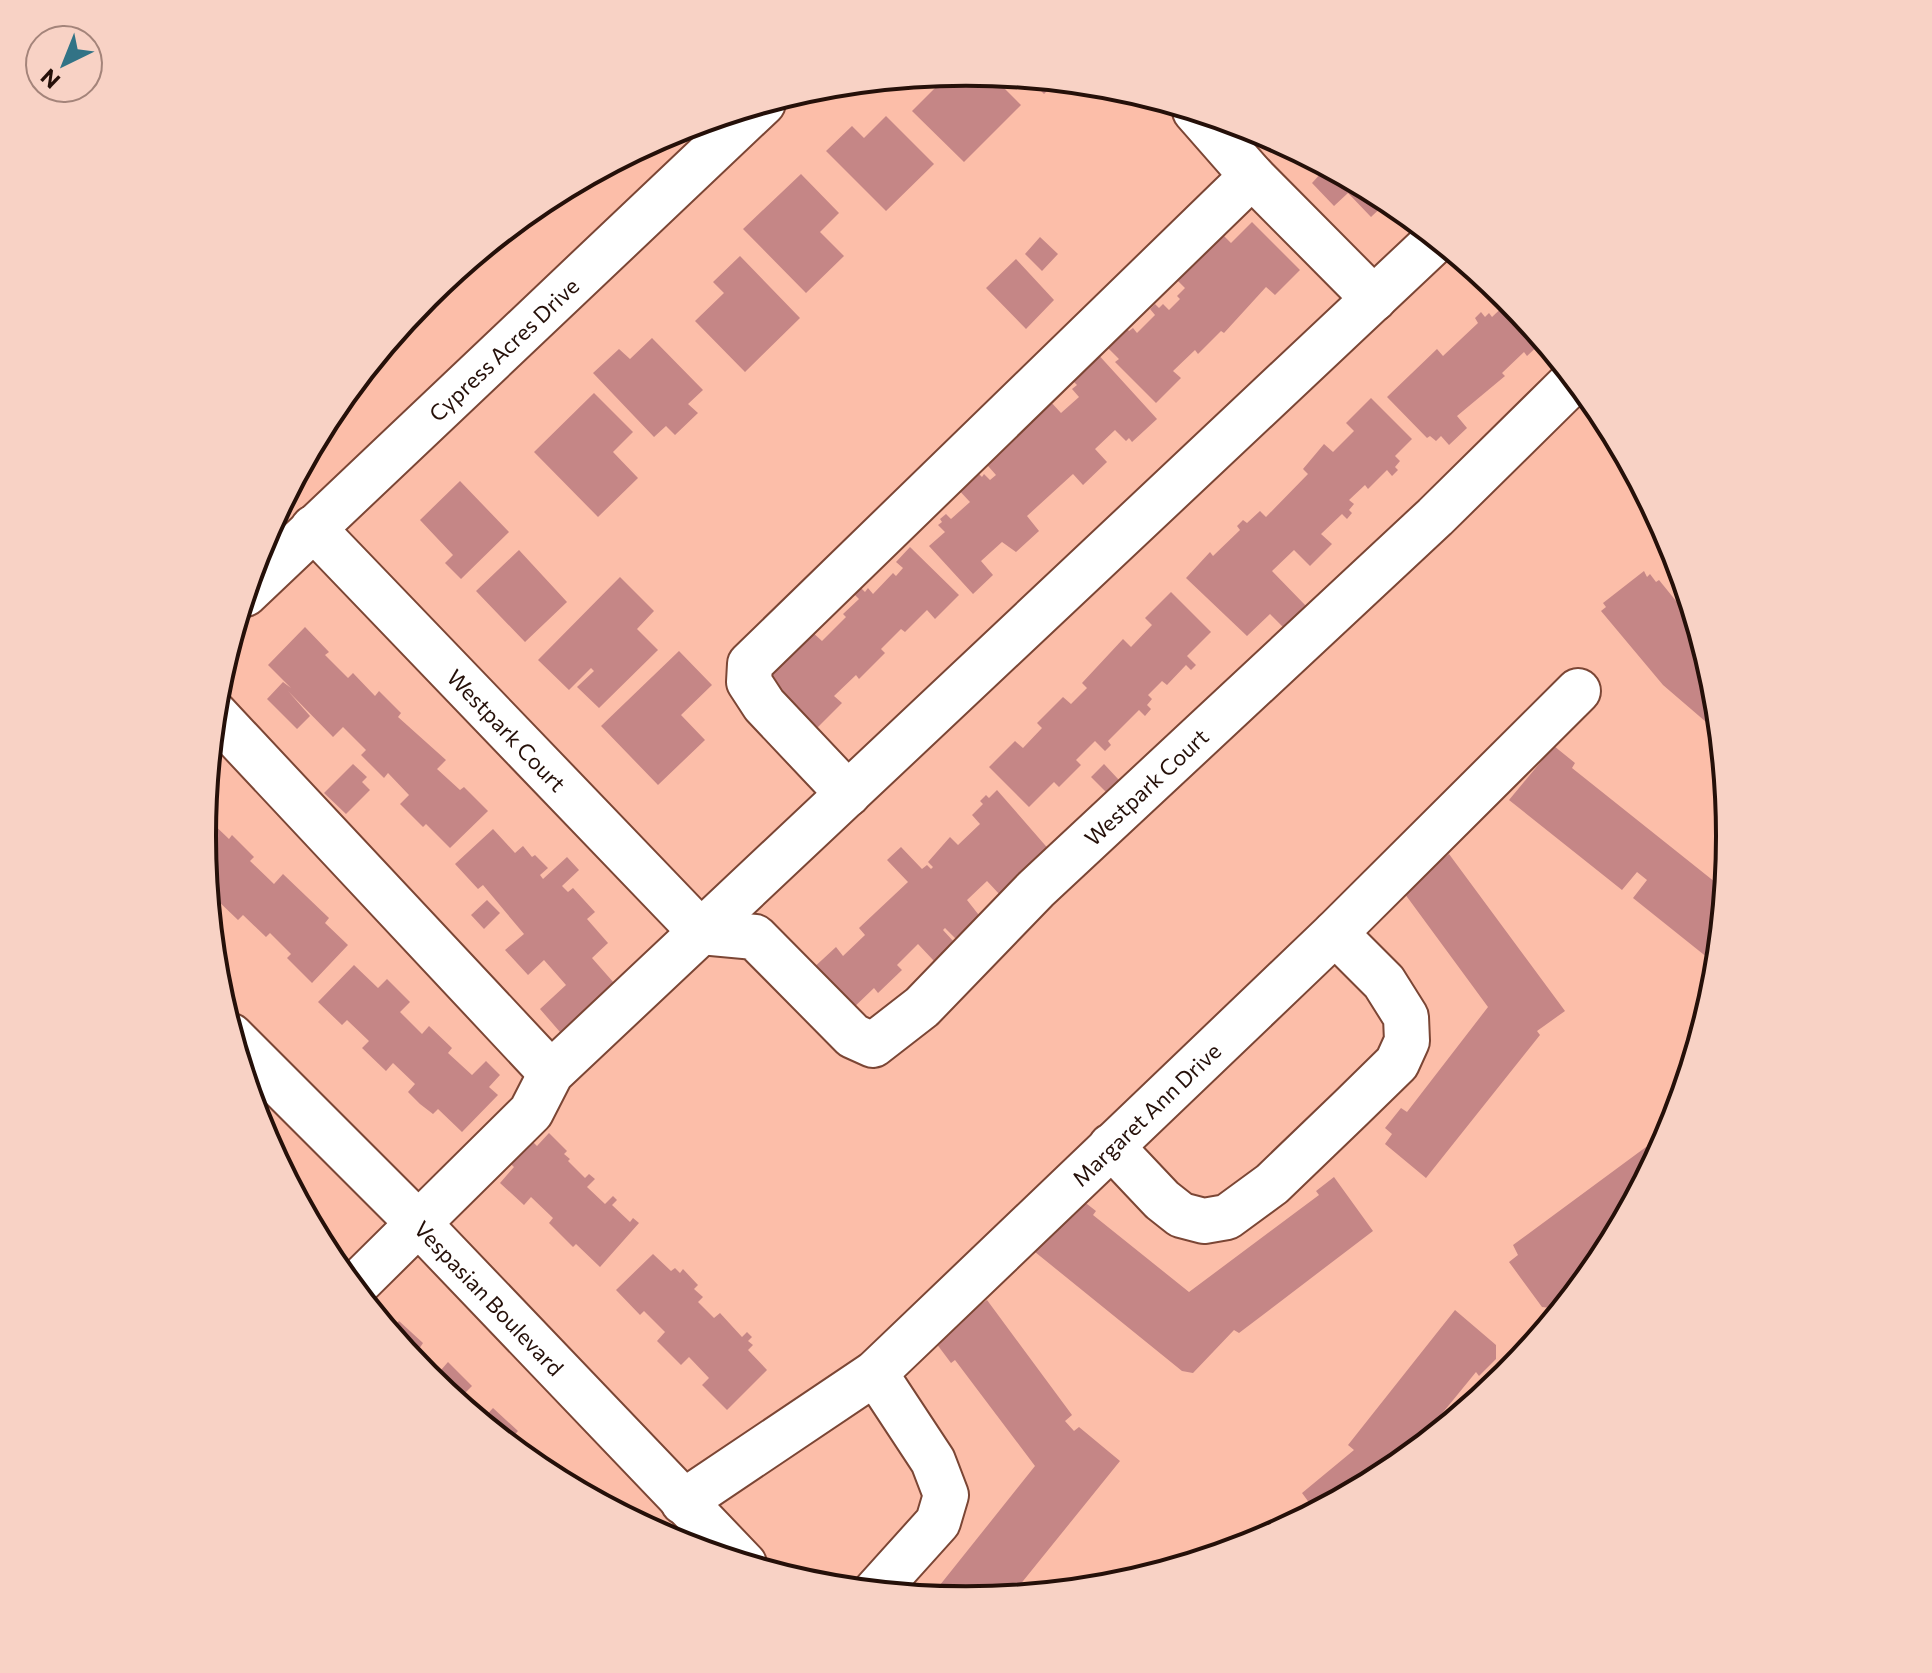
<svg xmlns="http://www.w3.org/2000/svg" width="1932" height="1673" font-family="Commissioner,sans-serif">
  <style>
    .building { fill: #c58686 }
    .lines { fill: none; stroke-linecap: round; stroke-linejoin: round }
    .minor-casing { stroke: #7b4635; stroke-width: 48 }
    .minor { stroke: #fff; stroke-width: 44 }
    .labels { text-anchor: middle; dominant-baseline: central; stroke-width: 7; stroke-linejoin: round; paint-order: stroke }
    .street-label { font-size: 22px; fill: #251009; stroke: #f8d2c5 }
    .rim { fill: none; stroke: #251009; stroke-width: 4 }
  </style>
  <rect width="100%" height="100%" fill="#fcbea9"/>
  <path class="building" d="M966,72l24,2 31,31 -57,57 -52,-51 32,-32 -4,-4z
    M1028,78l29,3 -13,13z
    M886,116l48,48 -48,47 -60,-60 26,-25 12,12z
    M1316,161l10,5 63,34 -18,17 -23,-24 -14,13 -22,-23 12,-13z
    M801,174l38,39 -19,19 24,24 -38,37 -63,-64z
    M1252,222l48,48 -25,25 -9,-8 -42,46 -3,-2 -23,23 -3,-4 -22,21 8,7 -25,25 -41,-41 4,-3 -11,-11 19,-19 2,2 4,-3 4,5 18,-18 -5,-6 5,-5 4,4 4,-4 6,6 11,-11 -3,-3 8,-8 -9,-9 46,-45 9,9z
    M1040,237l18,17 -16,17 -17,-17z
    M740,256l60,62 -55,54 -50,-51 29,-28 -11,-11z
    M1016,259l38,41 -28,29 -40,-41z
    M1510,300l33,41 -16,15 -3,-4 -22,21 3,3 -48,40 10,12 -18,17 -8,-9 -5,5 -6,-5 -3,2 -40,-41 50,-48 6,7 35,-33 -3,-5 6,-6 4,5 4,-4 3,4z
    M652,338l51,52 -15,14 10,9 -23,22 -9,-9 -12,11 -61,-64 26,-24 11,10z
    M1095,351l62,68 -25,23 -3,-4 -3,3 -11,-11 -20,19 12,13 -24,23 -10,-11 -46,42 12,15 -23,21 -14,-10 -21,19 12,14 -20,19 -44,-48 16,-14 -7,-7 4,-3 -2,-3 6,-5 5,5 19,-17 -15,-16 19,-17 8,8 2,-3 6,6 6,-5 -15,-17 69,-57 11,12 18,-16 -7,-8 5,-4 -4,-4z
    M594,393l39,39 -20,20 25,26 -40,39 -64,-65z
    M1371,398l41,41 -17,17 5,5 -5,6 3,3 -6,6 -5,-6 -19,19 -3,-4 -16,15 5,4 -5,6 3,3 -5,6 -5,-5 -21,20 11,10 -22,22 -16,-16 -22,21 35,36 -22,22 -15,-15 -23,22 -61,-58 24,-26 3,4 27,-26 -3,-4 6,-6 4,3 13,-12 6,6 42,-43 -5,-5 21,-25 9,8 21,-21 -8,-8z
    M460,481l49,51 -48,47 -16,-16 8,-8 -33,-35z
    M910,547l49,48 -24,24 -8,-9 -22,22 -4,-3 -20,20 4,4 -26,26 -3,-4 -22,21 8,7 -26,26 -49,-49 5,-5 -4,-5 43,-39 11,10 24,-24 -3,-3 16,-15 -5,-5 6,-7 5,5 3,-4 5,6 20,-21 3,3 7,-8 -7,-6z
    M519,550l48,52 -42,40 -49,-51z
    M1644,571l3,6 3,-3 6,8 3,-2 39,48 4,13 -3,3 5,5 12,39 4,46 -57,-49 -62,-74 5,-4 -3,-4z
    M620,577l34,34 -17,18 21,21 -59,58 -22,-21 17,-16 -3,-3 -22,22 -31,-30z
    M1171,592l40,40 -24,24 9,9 -5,5 -5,-5 -19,20 -5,-4 -14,14 4,4 -5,6 4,4 -6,7 -6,-6 -31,31 3,4 -6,6 -10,-10 -19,19 5,5 -22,22 -5,-5 -25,25 -40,-40 26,-26 8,7 19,-20 -5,-5 26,-26 8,7 16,-16 -5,-5 41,-44 8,8 21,-22 -7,-7z
    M305,627l24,25 -4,3 23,23 5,-5 22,23 4,-5 22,22 -3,4 48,43 -9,9 23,21 4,-3 24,24 -38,37 -24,-24 -3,3 -23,-23 9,-9 -21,-22 -4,5 -23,-23 5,-5 -23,-23 -10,10 -45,-46 22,25 -13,13 -30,-30 16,-17 8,6 -23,-23z
    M679,651l33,34 -31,30 24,25 -47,45 -57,-59z
    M1554,746l21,17 -3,5 153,122 -5,57 -2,-1 -10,12 -75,-60 14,-18 -10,-8 -15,18 -113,-90z
    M353,764l14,13 -5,5 8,8 -24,24 -22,-21z
    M1104,764l15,16 -12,13 -16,-16z
    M997,790l54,62 -50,44 -14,-15 -20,19 15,19 -24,22 -13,-13 -2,2 11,12 -20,19 -16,-17 -21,21 5,5 -24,23 -4,-5 -25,24 -39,-41 26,-24 7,9 22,-21 -6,-7 49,-46 -21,-22 14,-13 21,22 5,-4 4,4 2,-2 -5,-5 22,-25 8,8 22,-21 -8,-9 11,-11 -3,-3 6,-6 3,3z
    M205,802l8,7 -7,8 23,22 3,-4 22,22 -4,4 24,23 9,-10 46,44 -4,5 23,22 -36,38 -25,-25 4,-4 -21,-21 -4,4 -23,-22 -5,5 -24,-23 5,-4 -13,-12 -4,-45z
    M493,829l22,24 8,-7 9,11 3,-2 13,13 -8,7 3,4 24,-22 12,13 -17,16 6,6 5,-4 22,24 -8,7 21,24 -16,15 22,25 -54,49 -20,-23 26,-24 -22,-25 -16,15 -23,-25 19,-16 -41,-49 -5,4 -23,-25z
    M1449,854l116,157 -28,20 3,4 -114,143 -41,-34 7,-10 -7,-6 16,-20 6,4 81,-105 -86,-117z
    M487,900l13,13 -16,16 -13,-14z
    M354,965l24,23 9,-9 23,23 -10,10 22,22 7,-8 23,22 -4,5 24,22 14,-14 14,14 -11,12 9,8 -36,37 -24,-23 -5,5 -13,-10 -12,-12 7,-8 -22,-21 -7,8 -24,-23 7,-7 -22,-21 -5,5 -24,-23z
    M524,1133l13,13 12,-13 18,18 -3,3 6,5 -2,2 17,17 4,-4 6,5 -8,8 18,17 8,-8 4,4 -5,5 18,17 3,-4 6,5 -39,44 -24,-23 -3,3 -24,-24 4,-5 -22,-21 -7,8 -24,-22 14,-16 -13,-12z
    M1666,1138l-64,122 -35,27 -4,13 -13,8 -8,-1 -33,-45 9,-7 -5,-10 133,-98 6,8z
    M1334,1177l39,54 -134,102 -5,-3 -41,43 -11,-2 -147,-119 43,-55 18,14 -3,4 96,77 130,-97 -3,-4z
    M320,1242l17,15 -6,5 -1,-1z
    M653,1254l18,17 4,-3 5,5 3,-4 15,16 -4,4 9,8 -5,5 16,16 6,-5 22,24 5,-5 5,5 -4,4 5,4 -5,5 19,20 -40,40 -25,-25 7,-7 -20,-21 -8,8 -24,-24 8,-9 -21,-21 -4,4 -24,-25z
    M987,1300l85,115 -7,6 9,10 5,-4 41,34 -109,135 -45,5 -43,-4 9,-11 4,4 99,-124 -80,-106 -4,3 -18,-24z
    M372,1302l23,23 4,-4 24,22 -4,6 22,21 7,-8 24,24 -16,16 -31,-25 -58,-71z
    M1455,1310l41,35v14l-17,17 -3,-4 -76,93 -10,7 -74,40 -14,-19 52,-43 -6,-5z
    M493,1408l25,23 -9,10 8,9 -1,1 -36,-29z
    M538,1453l24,24 -4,4 -29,-19z
    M1209,1549l6,7 -26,8v-1z"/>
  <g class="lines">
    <g class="minor-casing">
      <g id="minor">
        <path d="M1195,111l57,65 122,123"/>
        <path id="s1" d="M313,528l388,404 54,5 98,99 20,9 49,-38 114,-118 399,-372 140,-138"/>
        <path id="s2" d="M245,594l518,-491"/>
        <path d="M214,713l337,360"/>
        <path d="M848,794l-84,-89 -15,-23 1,-18 502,-488"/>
        <path id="s3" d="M231,1036l188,188 325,340"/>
        <path d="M1111,1146l51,54 19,15 23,6 23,-4 45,-33 79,-76 46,-45 10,-22 -1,-24 -22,-35 -49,-49"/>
        <path d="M353,1288l178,-176 20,-39 886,-834"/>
        <path d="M875,1373l58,88 13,34 -8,27 -63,70"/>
        <path id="s4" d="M683,1502l192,-129 460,-440 243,-242"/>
      </g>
    </g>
    <use href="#minor" class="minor"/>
  </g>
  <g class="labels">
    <g class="street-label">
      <text stroke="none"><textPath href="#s2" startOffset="356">Cypress Acres Drive</textPath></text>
      <text stroke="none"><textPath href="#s1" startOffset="280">Westpark Court</textPath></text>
      <text stroke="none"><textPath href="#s1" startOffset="1152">Westpark Court</textPath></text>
      <text stroke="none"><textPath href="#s4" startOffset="606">Margaret Ann Drive</textPath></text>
      <text stroke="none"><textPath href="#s3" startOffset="368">Vespasian Boulevard</textPath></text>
    </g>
  </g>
  <path d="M0 0H1932V1673H0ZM216 836a750 750 0 1 1 1500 0a750 750 0 1 1-1500 0Z" fill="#f8d2c5" fill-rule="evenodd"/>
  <path class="rim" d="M216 836a750 750 0 1 1 1500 0a750 750 0 1 1-1500 0Z"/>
  <g transform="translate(64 64) rotate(223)"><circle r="38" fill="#f8d2c5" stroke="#a4847a" stroke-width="2"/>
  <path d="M0-6L14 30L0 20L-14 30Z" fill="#327386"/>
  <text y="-12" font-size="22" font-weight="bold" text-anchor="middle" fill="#251009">N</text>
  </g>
</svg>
